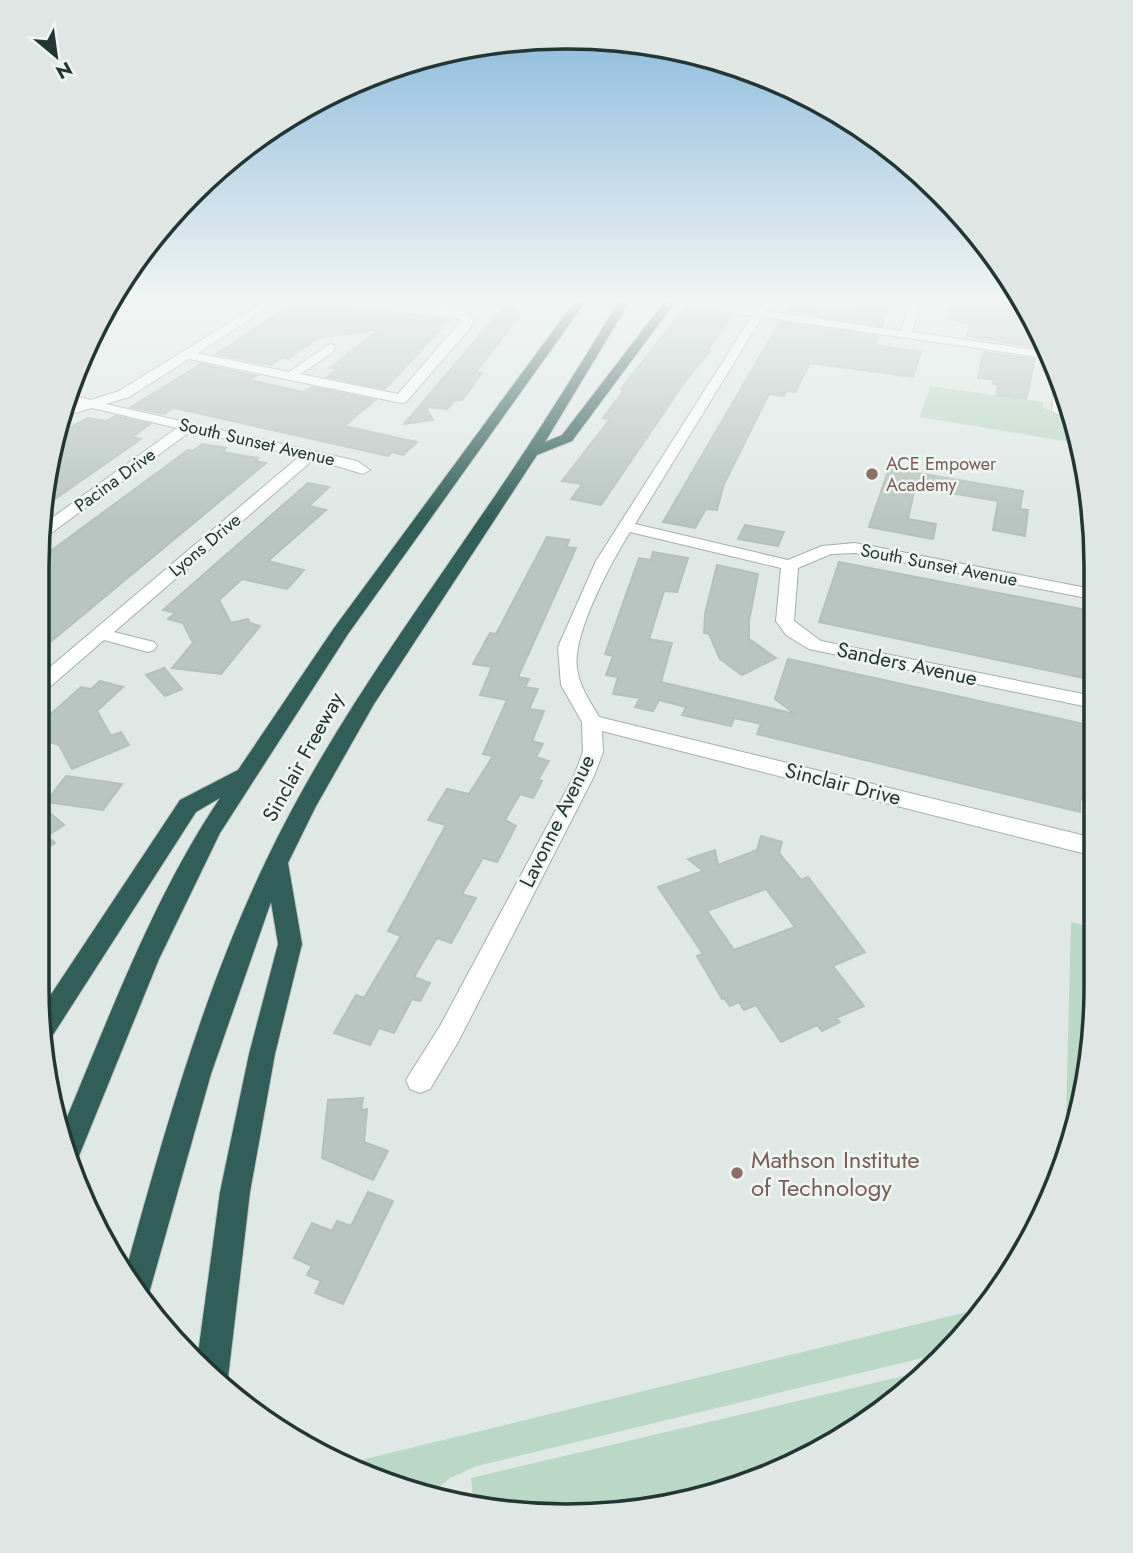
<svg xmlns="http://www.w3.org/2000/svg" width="1133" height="1553" font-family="Jost,sans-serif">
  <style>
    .green { fill: #bbd7c5 }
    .building { fill: #b8c5c1; stroke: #b3c1bc; stroke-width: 2; fill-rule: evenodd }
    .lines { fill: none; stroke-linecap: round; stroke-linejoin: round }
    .minor-casing { stroke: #a3afac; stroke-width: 2 }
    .highway-casing { stroke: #bdc3c2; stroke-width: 2 }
    .minor { fill: #fff; fill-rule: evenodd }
    .highway { fill: #325e59; fill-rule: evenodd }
    .education-dot { fill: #8d6e63; stroke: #eff5f3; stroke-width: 2.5 }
    .labels { text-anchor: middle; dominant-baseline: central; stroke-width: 5; stroke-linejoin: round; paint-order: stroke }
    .far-street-label { font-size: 18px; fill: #223633; stroke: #eff5f3 }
    .far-education-label { font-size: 18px; fill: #785e54; stroke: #eff5f3; text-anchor: start }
    .street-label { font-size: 21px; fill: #223633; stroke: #eff5f3 }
    .near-education-label { font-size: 24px; fill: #785e54; stroke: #eff5f3; text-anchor: start }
    .rim { fill: none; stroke: #223633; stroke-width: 3.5 }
  </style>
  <rect width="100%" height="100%" fill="#dfe8e5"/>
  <path class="green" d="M930,386l113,16v5l12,7h14l8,29 -157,-26z
    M1071,922l23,6c1,79 0,155 -29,231z
    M983,1308l-18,27 -18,17 -470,114 -27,12 -20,17 -89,-30z
    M929,1370l-40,37 -120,69 -134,36 -161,-6 -3,-28z"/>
  <path class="building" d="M296,301h29l124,19 -64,69 -58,-12 10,-8 -7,-1 50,-39 -62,9 -30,21 -6,-1 -11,7 -54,-11z
    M509,301l11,14 -44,57 6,1 -20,27h-7l-8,9 -21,-2 7,13 -29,4z
    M800,301h18l-2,4 33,4 4,-8 37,2 -8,23 -96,-15 4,-8 9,2z
    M953,301h67l14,25 1,21 -68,-11 3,-12 -22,-6z
    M686,306l46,9 -25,36h3l-24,29 -85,125 -30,-6 11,-15 -20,-3 48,-62 -7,-1 21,-28 -3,-1z
    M780,322l98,14 -3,9 46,7 -8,25 -103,-14 -15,29 -8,-1 -3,5 -15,-2 -45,90 -7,26 -11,-1 -11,19 -32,-6z
    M983,352l52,7 -9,40 -29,-4 1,-10 -5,-1 1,-4 -16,-2z
    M201,364l55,12 -7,4 54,12 9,-5 63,13 -31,26 73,16 -14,13 -11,-3 -4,4 -209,-47 -6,-1 -9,6 -33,-7z
    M115,416l35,8 -18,13 9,2 -96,67 9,-70 34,-18 18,3z
    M202,444l24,4 -4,4 36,6 -3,3 11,2 -229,190v-92l151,-111 5,1z
    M889,468l134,23 -3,18 8,1 -3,26 -32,-6 5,-29 -83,-14 -7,32 28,5 -3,15 -64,-12z
    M308,483l21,4 -20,19 17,4 -58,51 36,9 -17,19 -45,-10 -23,21 12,23 17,-4 2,4 10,3 -39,48 -49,-6 21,-25 -10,-20 -15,-4 7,-6 -12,-3z
    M745,525l38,7h1l-6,14 -40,-7z
    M547,537l22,3 -3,7 10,1 -58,129 11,2 -4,8 13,2 -9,20 15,2 -12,30 11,3 -7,13 13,4 -11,19 4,1 -9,17 -13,-4 -15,26 11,6 -19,36 -14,-4 -21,36 14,4 -25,45 -14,-5 -9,15 -14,24 16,6 -10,18 -8,-2 -18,34 -15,-5 -9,17 -36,-12 22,-38 8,3 37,-62 -13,-5 58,-106 -18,-5 19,-31 22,5 24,-38 -10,-2 24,-54 -27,-5 12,-28 -19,-3 17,-31 6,1z
    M653,552l35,6 -11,34 -13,-1 -15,48 23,4 -11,39 134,32 -20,-15 13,-40 305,67 1,76 -14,-3v13l-323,-78 4,-10 -27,-6 -3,8 -49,-11 4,-8 -27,-7 -6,11 -18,-4 5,-9 -27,-4 5,-17 -12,-2 7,-19 -8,-2 34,-96 12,2z
    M839,562l253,49 1,69 -274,-58z
    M717,565l41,9 -9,47v18l27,19 -34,17 -22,-16 -11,-25 -5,-1 1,-19z
    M164,668l18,21 -17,7 -19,-21z
    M100,681l23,6 -26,24 14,25 10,-4 8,13 -57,24 -13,-24 -22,-7v-19l6,2 38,-34 10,2z
    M66,776l56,8 -19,26 -57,-8z
    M37,802l27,23 -17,11 8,7 -18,12z
    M761,836l21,6 -3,11 22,27 7,-3 57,75 -32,14 31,40 -28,12 4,4 -18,9 -5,-6 -36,17 -25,-37 -12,5 -5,-8 -9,4 -6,-8 -2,1 -25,-43 6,-2 -45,-67 45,-16 -15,-12 27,-9 3,15 39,-15zM766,889l29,38 -61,23 -27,-39z
    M363,1098l-2,12 6,-1 -3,33 24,9 -15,29 -51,-22 6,-58z
    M368,1192l25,9 -50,103 -28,-11 6,-12 -14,-6 5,-9 -18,-8 18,-35 20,8 5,-10 14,5z"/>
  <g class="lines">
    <g class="minor-casing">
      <path id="minor" d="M265,301h13l-80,52 91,19 41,-28 4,1v6l-33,23 97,20 64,-74 -87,-19c24,0 81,1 99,18l-3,8 -65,75 -5,1 -212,-44 -60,38 -23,7 251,57 13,9 -7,4 -49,-15 -200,173 40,10 3,4 -3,4 -6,2 -44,-12 -60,52 -7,2v-16l263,-222 -109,-25 -144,105 -6,2 1,-13 135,-97 -85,-20 -31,9 4,-9 11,-3 -9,-3 3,-7 21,5 28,-9z
        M697,301l59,9 5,-9h11l-6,10 135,20 9,-30h11l-9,31 137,20 4,7 -291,-42 -127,207 153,36 34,-14 33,-3 237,46v10l-237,-46 -24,1 -33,14 -4,53 27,20 272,55v12l-284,-59 -23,-14 -10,-14 5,-53 -151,-36c-18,29 -58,102 -53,136 2,18 13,33 22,49l495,121v18l-492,-125 1,21 -9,24 -136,266 -28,47 -10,4 -10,-4 -4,-9 34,-54 134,-250 9,-24 -1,-30 -21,-37 -3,-38 38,-86 156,-245 -65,-12z
        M1059,375l7,36 -7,4 -7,-4 2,-33z"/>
    </g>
    <g class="highway-casing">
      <path id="highway" d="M575,301h11l-238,333 -128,199 -61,126 -78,192 -4,10 -5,2 -12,-29c47,-111 92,-235 160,-336l-24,14 -145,226 -7,3 -4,-30 140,-211 58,-30 96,-142z
        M619,301h11l-85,141 17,-7 103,-134h11l-104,140 -35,14 -163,249 -59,104 -27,55 14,81 -27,110 -25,138 -22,186 -5,11 -26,-28 23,-169 29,-138 29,-110 -7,-42 -60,172 -65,230 -22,-27c39,-140 78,-282 141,-414 60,-127 144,-241 223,-357 46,-67 89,-135 131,-205z"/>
    </g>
    <use href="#minor" class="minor"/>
    <use href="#highway" class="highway"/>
  </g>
  <linearGradient id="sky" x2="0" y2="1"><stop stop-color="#84b6db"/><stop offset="0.58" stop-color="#f1f5f3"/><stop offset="1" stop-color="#f1f5f3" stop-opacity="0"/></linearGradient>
  <rect width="1133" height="519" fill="url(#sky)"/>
  <g class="education-dot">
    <circle cx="872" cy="474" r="7"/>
    <circle cx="737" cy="1173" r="7"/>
  </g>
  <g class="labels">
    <g class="far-street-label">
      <text transform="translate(257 442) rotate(13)">South Sunset Avenue</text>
      <text transform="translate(115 480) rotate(-36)">Pacina Drive</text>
      <text transform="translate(205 545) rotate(-40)">Lyons Drive</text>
      <text transform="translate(939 565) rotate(11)">South Sunset Avenue</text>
    </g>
    <g class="far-education-label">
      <text x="886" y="464">ACE Empower<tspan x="886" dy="21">Academy</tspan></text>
    </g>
    <g class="street-label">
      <text transform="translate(907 664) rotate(12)">Sanders Avenue</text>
      <text transform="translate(303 757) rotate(-61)">Sinclair Freeway</text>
      <text transform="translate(843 784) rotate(14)">Sinclair Drive</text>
      <text transform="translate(557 821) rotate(-64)">Lavonne Avenue</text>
    </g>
    <g class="near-education-label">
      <text x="751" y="1159">Mathson Institute<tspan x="751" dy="28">of Technology</tspan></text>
    </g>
  </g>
  <path d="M0 0H1133V1553H0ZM566 49H567A517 517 0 0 1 1084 566V987A517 517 0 0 1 567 1504H566A517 517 0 0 1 49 987V566A517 517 0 0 1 566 49Z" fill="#dfe6e4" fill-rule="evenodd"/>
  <path class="rim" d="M566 49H567A517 517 0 0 1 1084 566V987A517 517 0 0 1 567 1504H566A517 517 0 0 1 49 987V566A517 517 0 0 1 566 49Z"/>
  <g transform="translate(56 56) rotate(151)" stroke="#eff5f3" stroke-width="5" paint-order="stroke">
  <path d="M0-5L12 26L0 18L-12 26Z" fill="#223633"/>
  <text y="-10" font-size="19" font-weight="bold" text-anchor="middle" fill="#223633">N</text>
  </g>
</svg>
